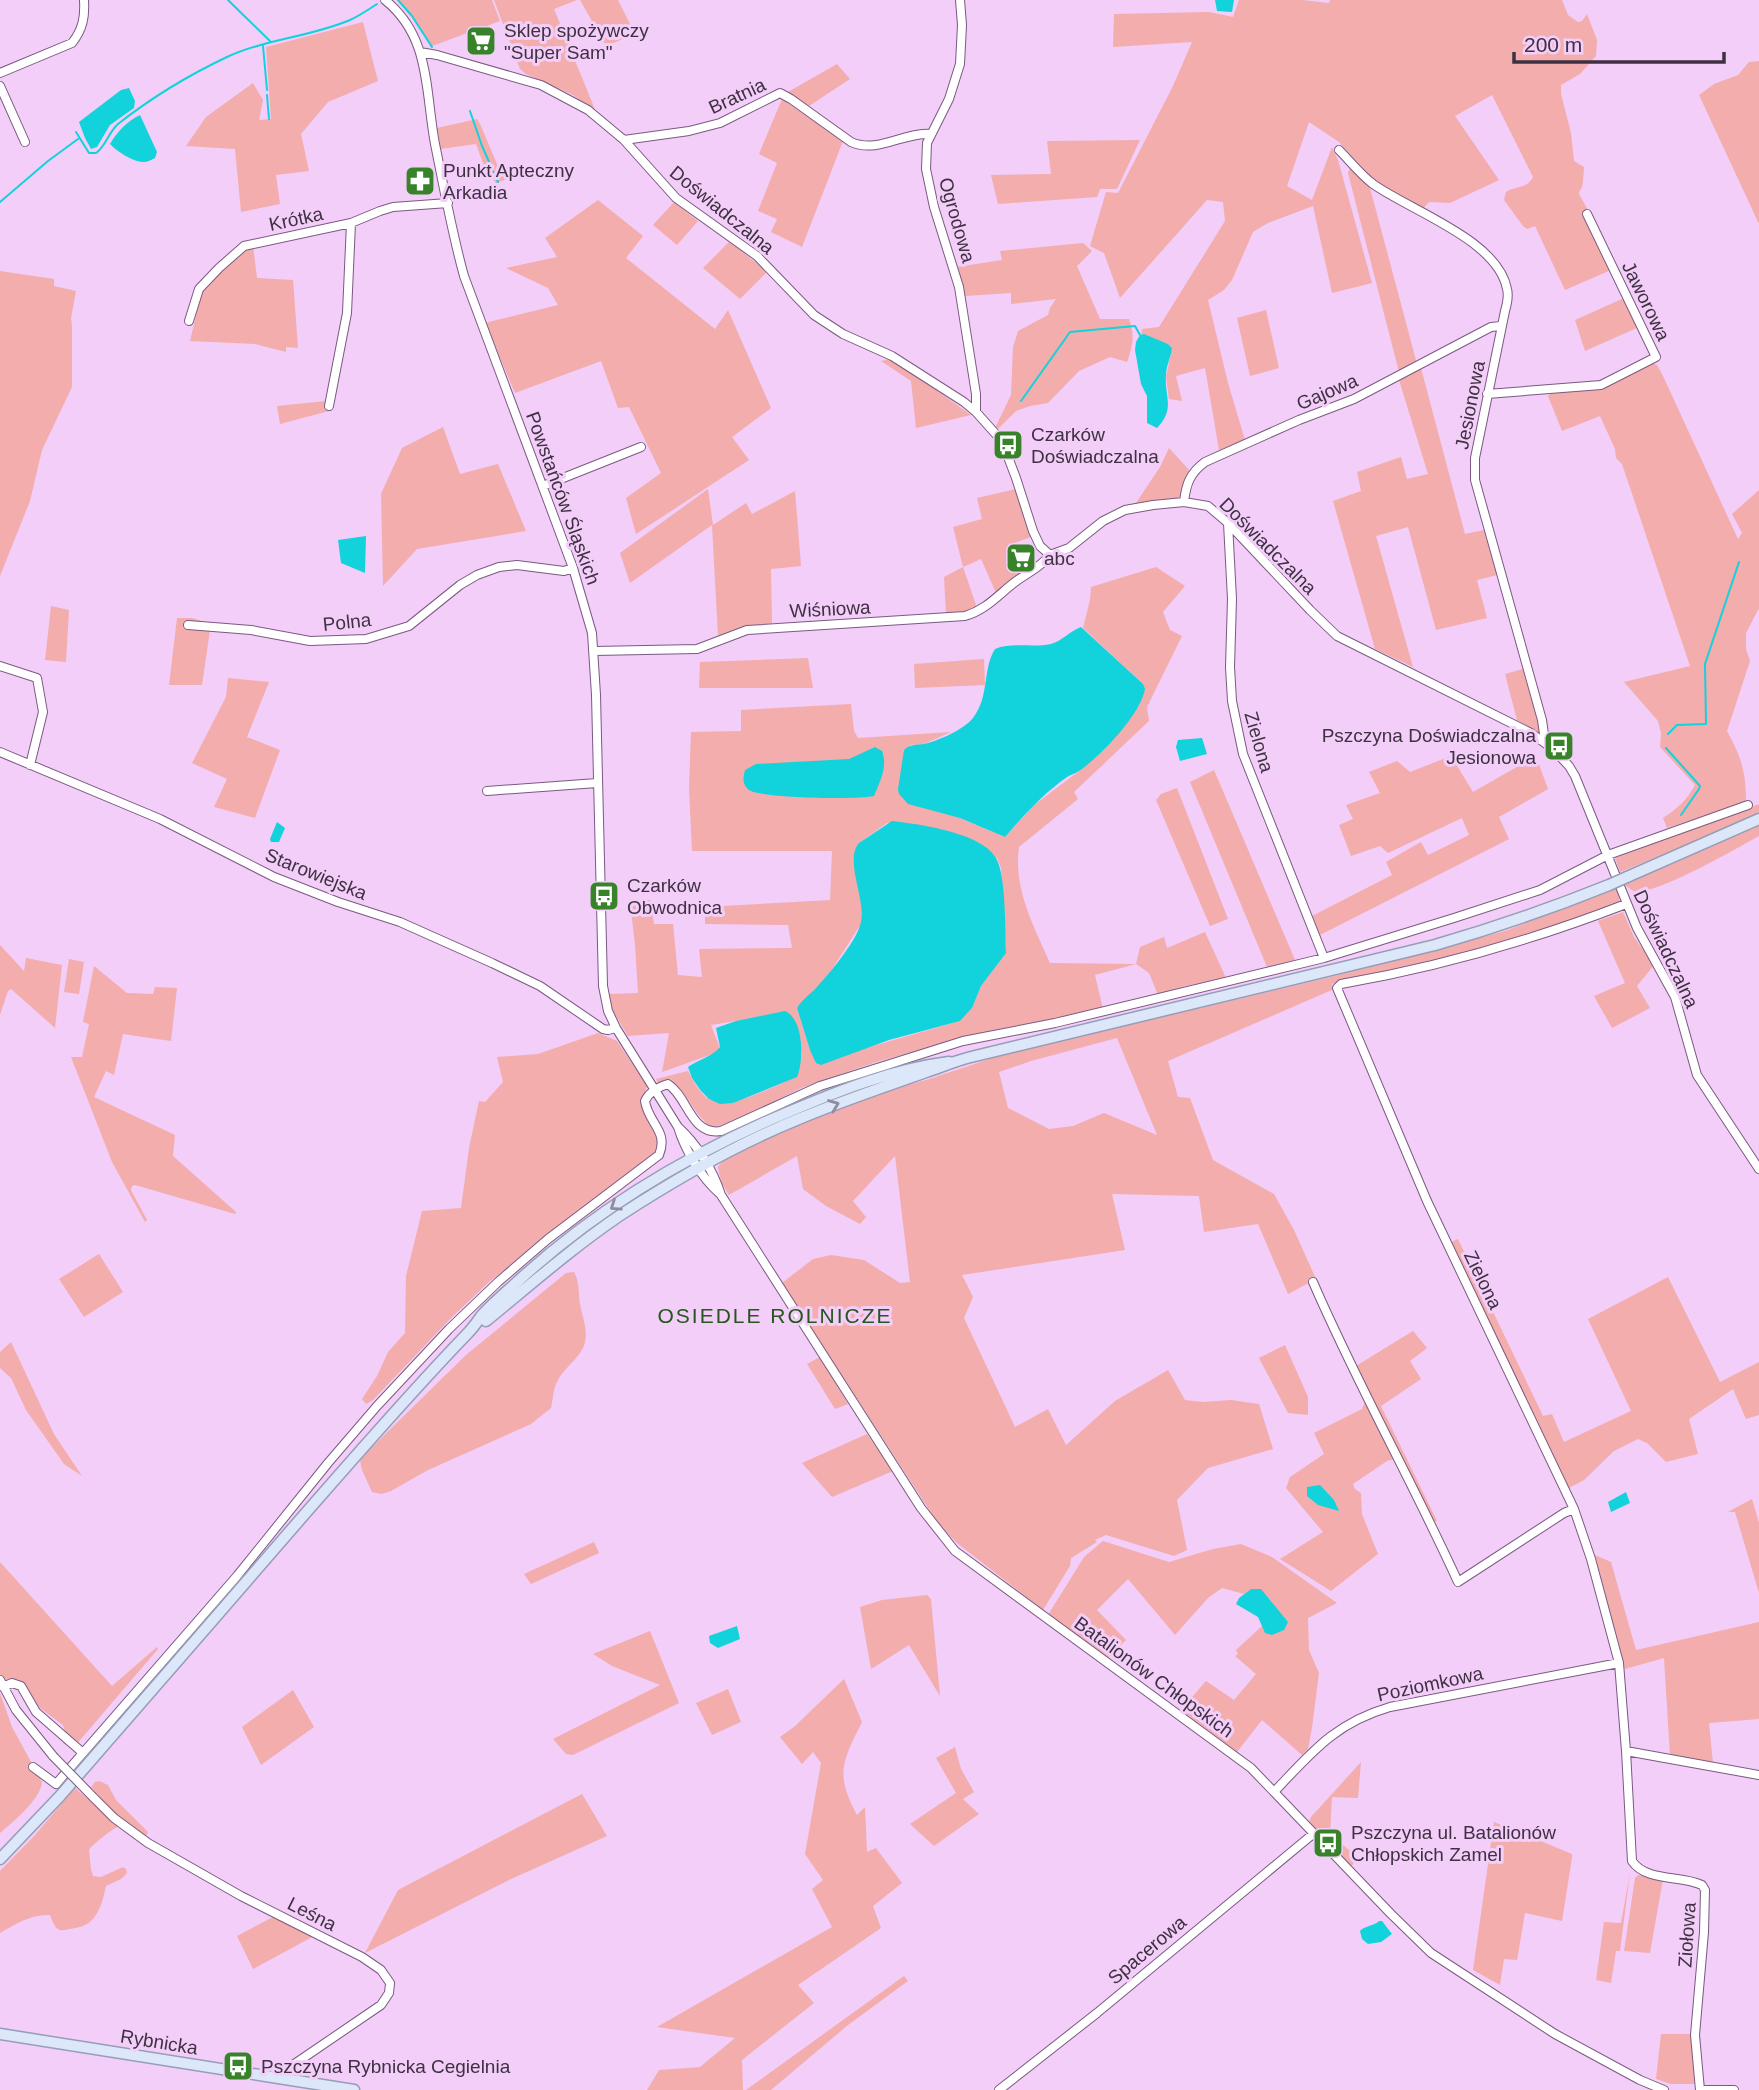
<svg xmlns="http://www.w3.org/2000/svg" width="1759" height="2090" font-family="Arial,sans-serif">
  <style>
    .green { fill: #f3adac; fill-rule: evenodd }
    .water { fill: #12d2db }
    .lines { fill: none; stroke-linecap: round; stroke-linejoin: round }
    .stream { stroke: #12d2db; stroke-width: 2 }
    .minor-casing { stroke: #7a5a80; stroke-width: 10 }
    .major-casing { stroke: #959db7; stroke-width: 13 }
    .minor { stroke: #fff; stroke-width: 8 }
    .major { stroke: #dce7fa; stroke-width: 10 }
    .minor-bridge-casing { stroke: #7a5a80; stroke-width: 10; stroke-linecap: butt }
    .major-bridge-casing { stroke: #959db7; stroke-width: 13; stroke-linecap: butt }
    .minor-bridge { stroke: #fff; stroke-width: 8 }
    .major-bridge { stroke: #dce7fa; stroke-width: 10 }
    .oneway { stroke: #8e8c9e }
    .labels { text-anchor: middle; dominant-baseline: central; stroke-width: 6; stroke-linejoin: round; paint-order: stroke }
    .poi-label { font-size: 19px; fill: #3f3142; stroke: #f2cef9; text-anchor: start }
    .street-label { font-size: 19px; fill: #3f3142; stroke: #f2cef9 }
    .neighbourhood-label { font-size: 21px; letter-spacing: 2px; fill: #26551d; stroke: #f2cef9 }
  </style>
  <rect width="100%" height="100%" fill="#f2cef9"/>
  <path class="green" d="M399,0h93l8,21 -68,25 -20,-30z
    M494,0h83l-23,9 42,103 -23,-17 -47,-21 -6,-5z
    M580,0h38l17,34 -29,12z
    M1239,0h63l27,3 1,-3h232l6,15 10,7 4,-1 5,-7 10,26 -1,16 -16,18 -19,11v9l10,39 3,28 10,6c0,2 -1,18 -2,20 -1,2 -3,4 -3,7l9,16 -1,4 -4,2 28,54 -46,20 -30,-64 -8,3 -4,-3 -19,-26 2,-8c9,-6 21,-3 27,-15l-41,-82 -37,21 44,64 -49,23 -21,-1 -7,8 -49,-30 -34,-38 -30,-20 -22,64 25,14 20,-53 6,13 34,123 -40,10 -19,-87 -45,17 -15,9 -21,48 -8,10 -16,10 20,83 17,57 -26,10 -14,-82 -29,8 6,25 -13,-2 -3,-22 6,-29 -4,-4 -27,-10 1,-5 17,-2 66,-106 -2,-19 -16,-2 -87,98 -16,-45 -14,-7 16,-54 12,1 55,-107 19,-44 -79,5 1,-33 95,-2 24,5z
    M363,22l15,59 -50,21 -27,32 8,37 -33,4 4,29 -39,8 -6,-63 -49,-3 20,-29 47,-34 10,17 -4,20 12,-1 -5,-72z
    M1759,61v163l-60,-129 15,-11 24,-9 11,-13z
    M837,64l13,15 -41,27 -23,-13z
    M782,99l61,42 -41,106 -31,-15 6,-13 -19,-8 19,-48 -18,-9z
    M477,119l4,7 21,50 21,-13 5,9 -32,11 -12,-17 -8,-22 -35,5 -4,-21z
    M1140,140l-23,49h-17l-3,8 -99,7 -7,-29 60,-1 -4,-33z
    M1351,165l18,19 48,180 -18,8 -51,-199z
    M598,200l45,36 -17,22 89,71 13,-19 43,98 -39,29 17,23 -113,74 -10,-36 35,-25 -32,-66 -11,1 -17,-47 -86,32 -30,-70 73,-18 -10,-17 -42,-20 51,-11 -12,-19z
    M674,202l24,19 -21,24 -24,-20z
    M730,241l37,31 -27,27 -37,-31z
    M1083,243l9,8 -15,15 23,53h29c6,16 4,27 -2,43l-17,-5 -31,14 -31,32 -18,3 -14,5 -17,17h-4l16,-33 2,-48 5,-16 30,-16 2,-7 6,-9 -45,5v-11l-46,3 -8,-29 45,-7 -2,-9z
    M253,246l4,32 36,2 5,68 -12,-1v5l-31,-8 -65,-3 12,-50 39,-39z
    M0,271l54,8v7l22,5 -5,27 1,8v61l-30,63 -12,51 -30,75z
    M1624,298l15,29 -54,24 -10,-31z
    M1266,310l13,58 -29,8 -13,-58z
    M889,359l32,20 50,36 -55,13 -5,-47 -30,-20z
    M1652,363l5,2 6,11 75,163 4,-6 -10,-19 27,-24v118l-13,25v16l4,12 -23,70c14,26 19,40 19,71l-79,26 -4,-10c14,-9 24,-18 32,-33l-35,-38 1,-14 -3,-12 -34,-39 66,-16 -68,-202 -6,-6 -1,-9 -15,-33 -38,15 -14,-35 4,-4 48,-5z
    M1421,368l44,166 19,-4 13,45 -20,5 10,38 -51,12 -28,-103 -32,9 37,131 -38,-18 -42,-148 28,-10 -4,-19 44,-15 6,22 21,-5 -29,-94z
    M326,401l3,10 -49,13 -3,-18z
    M443,427l17,47 38,-10 28,67 -109,18 -34,37 -2,-92 21,-46z
    M1169,448l20,22 -8,26 -7,3 -40,7 26,-39z
    M708,489l5,36 33,-22 6,11 43,-23 6,75 -30,3 1,54 -54,13 -6,-111 -82,58 -10,-30z
    M1016,489l18,47 -26,9 12,29 -24,19 -15,-34 -18,8 14,41 -9,5 -22,2 -2,-38 19,-10 -10,-40 29,-8 -5,-21z
    M1156,567l29,19 -22,26 7,18 12,6 -35,71 2,14 -75,71 4,7 -59,48c-6,41 15,80 31,116l86,1 4,-17 24,-10 3,11 38,-16 21,46 -41,8 -27,9 -9,-22 -13,-9 -41,11 8,34 -113,22 -114,31 -75,26 -77,38 -13,1c-17,-13 -24,-33 -40,-48l-13,5 -2,-5 32,-8c5,9 11,21 19,27 22,14 67,-12 89,-21l6,-24 -53,-34 -38,6 10,26 -59,21 7,-39 -41,3 -16,-26 -4,-16 30,-1 -3,-48 -5,-44 20,-1 4,24h19l5,51 24,2 -3,-28 93,-1 -4,-23 -83,-1v-17l125,-7 2,-49h-140l-3,-63 2,-56 50,-1v-21l110,-6 3,27 4,7 93,-6 -27,12 -14,1 40,69 55,23 29,-32 44,-33 53,-57 8,-10 4,-21 -60,-56 7,-28 1,-13zM887,823l110,35 4,10 5,84 -25,34 -9,22 -12,13 -94,27 -56,2 -13,-42 32,-34 30,-47 8,-5 -5,-6v-7l-8,-50 5,-16z
    M51,606l18,4 -3,52 -21,-2z
    M177,618h15l16,5 2,7 -8,55h-33z
    M808,658l5,30h-114l1,-26z
    M984,659l1,26 -70,3 -1,-24z
    M1523,669l18,59 -1,5 -23,-13 -12,-46z
    M228,678l41,4 -22,55 33,13 -25,68 -41,-11 13,-28 -35,-16 34,-66z
    M1451,756l22,36 63,-36 12,33 -49,28 10,22 -189,96 -8,-19 80,-41 -6,-13 35,-20 7,13 41,-20 -7,-17 -74,35 -8,-7 -29,10 -12,-31 14,-6 -7,-14 34,-12 -11,-21 28,-11 13,11z
    M1214,770l81,190 -28,7 -77,-185z
    M1177,788l51,131 -18,7 -54,-126 5,-6z
    M1759,804v11l-139,57 -5,-14z
    M1759,825v11c-20,11 -106,61 -125,55 -3,-1 -6,-4 -9,-6z
    M1617,888l3,15 -117,41 -96,26 -57,9 -18,5v6l-164,71 10,36 12,1 23,62 61,34 20,36 22,49 -28,15 -30,-70 -54,8 -5,-36 -87,-2 13,56 -163,25 11,22 -9,21 51,109 33,-18 18,36 49,-44 53,-31 17,30 18,2 28,-2 28,4 14,45 -65,19 -31,32 10,50 -13,6 -68,-21 -11,5 2,2 -26,16 -1,8 -27,44 -86,-67 -18,-18 -157,-242 31,-24 18,-4 33,5 36,23 10,-1 -15,-126 -42,45 13,16 -6,7 -34,-18 -23,-17 -6,-33 -68,39 -8,-13 -3,-15 6,-8 74,-36 87,-32 41,-11 73,-24 332,-79 174,-46zM1117,1038l40,97 -53,-22 -31,13 -24,3 -41,-21 -9,-36 32,-11z
    M1623,912l11,25 20,28 -17,21 13,22 -38,20 -18,-32 31,-13 -27,-62z
    M0,945l24,26 2,-13 36,7 -7,63 -44,-39 -3,2 -8,24z
    M69,959l15,3 -5,32 -15,-2z
    M94,966l33,27 26,1 2,-7 22,1 -6,53 -48,-7 -9,41 -8,-4 -12,26 81,38 -2,21 63,56 -1,2 -100,-29 -3,1 -1,4 16,30 -2,2 -33,-60 -41,-105h11l7,-33 -6,-2z
    M598,1033l19,8 30,45 -5,17 17,34v13l-169,131 -39,37 -78,82 -7,4 -4,-5 15,-23 11,-24 17,-19 1,-57 16,-65 39,-3 8,-60 10,-47 6,1 18,-20 -6,-25 41,-3z
    M1458,1239l85,177 9,-2 12,28 67,-31 -43,-92 80,-42 52,105 39,-20v53l-13,4 -13,-30 -44,30 9,35 -32,8 -19,-19 -9,-4 -24,12 -30,29 -15,8 -118,-246z
    M99,1254l24,38 -39,25 -25,-38z
    M574,1272c6,11 4,21 6,32 2,12 8,25 5,38 -3,15 -21,25 -28,40 -4,7 -4,18 -6,26l-20,16 -103,46 -37,21 -10,3 -9,-2 -10,-22 -2,-9 6,-8 100,-98 100,-82z
    M1413,1331l14,17 -17,13 11,18 -40,27 56,115 -4,1 -77,-156z
    M11,1342l43,92 28,42 -18,-12 -38,-54 -15,-32 -11,-10v-16z
    M1285,1345l23,52v18l-20,-2 -29,-55z
    M820,1357l28,47 -13,5 -28,-45z
    M1365,1402l30,57 -8,2 -34,23 2,5 6,4 1,21 16,40 -47,37 -51,-32 43,-27 -37,-44 4,-11 34,-23 -10,-21 48,-24z
    M867,1434l26,37 -61,26 -30,-34z
    M1752,1499l7,24v70l-24,-81h-7z
    M1103,1541l66,21 44,-13 28,-5 31,13 65,46 -29,15 1,32 10,23 -7,55 -4,21 -6,6 -40,-35 -25,32 -56,-42 25,-29 28,19 22,-26 -21,-18 3,-2 -2,-4 26,-24 3,7 -14,-44 -7,5 -22,-6 -14,10 -33,37 -47,-56 -31,31 29,30 -18,18 -60,-43 36,-58z
    M594,1542l5,11 -68,31 -7,-10z
    M1595,1555l16,7 25,88 123,-28v97l-50,4 4,40 -43,-7 -6,-98 -39,11z
    M0,1562l112,124 45,-39 1,2 -83,97 -12,-2 5,-4 -5,-15 -23,-17 -22,-29 -18,10z
    M927,1595l4,4 9,97 -31,-51 -38,24 -11,-62 22,-7z
    M650,1631l29,72 -106,52 -7,-1 -13,-15 107,-54 -48,-19 -19,-12z
    M844,1679l18,43c-20,40 -27,52 -5,93l8,-8 2,45 9,-4 26,35 -29,23 8,22 -83,57 16,18 -72,57 1,30h-96l12,-20 41,-3 35,-29 -78,-11 175,-100 -20,-38 11,-9 -18,-26 16,-91 -8,-11 -11,12 -22,-27 14,-10z
    M728,1689l13,33 -29,13 -16,-32z
    M293,1690l21,37 -53,38 -19,-38z
    M0,1693l12,34 30,55c-1,17 -29,40 -42,51z
    M955,1747l6,22 13,23 -11,7 16,15 -45,32 -24,-22 46,-31 -20,-35z
    M1361,1762l-3,36 -26,-1 -2,38 27,21 -6,12 -43,-44 3,-7z
    M99,1781l9,4 8,15 32,32 -3,6 -27,-22 -27,-29 4,-5z
    M75,1788l44,38c-8,4 -25,17 -30,24l2,19 2,7 8,1 22,-10 3,2 1,4 -6,6 -15,7c-2,9 -4,19 -9,27 -6,10 -11,13 -22,15 -16,3 -18,6 -25,-13 -18,-1 -35,9 -50,18v-62l35,-36z
    M582,1794l25,42 -96,43 -146,74 33,-63z
    M1494,1822l78,32v4l-10,63 -37,-8 -8,47 -13,-1 -4,26 -27,-15z
    M1630,1873l-10,78h-4l-5,32 -15,-3 8,-58 17,1z
    M1638,1875l25,4 -13,74 -26,-2 11,-73z
    M275,1916l39,20 -61,33 -16,-33z
    M904,1976l4,5 -60,44 -77,65h-25z
    M1661,2034h30l4,50h-24l-15,-5z"/>
  <path class="water" d="M1215,0h19l-2,12 -15,-1z
    M129,88l6,13 -1,7 -24,17 -13,22 -6,2 -6,-11 -6,-16 42,-32z
    M140,115l17,37 -2,6c-4,2 -7,4 -12,4 -9,0 -27,-11 -33,-18 7,-12 17,-23 30,-29z
    M1144,334l24,10 4,4c-1,9 -6,18 -6,27 -2,22 10,33 -9,53l-10,-5v-27l-6,-12 -6,-34 1,-8 4,-7z
    M366,536l-1,37 -24,-10 -3,-23z
    M1081,627l62,57 2,5c-5,26 -42,64 -63,80 -5,4 -10,5 -15,8 -23,16 -44,39 -62,60l-45,-19 -52,-14 -9,-10 -1,-5 6,-39c6,-6 12,-5 20,-6 16,-4 39,-14 49,-26 17,-22 9,-48 22,-69 17,-7 38,-1 56,-5 11,-3 19,-13 30,-17z
    M1202,738l5,16 -27,7 -4,-14 2,-7z
    M875,747l7,4c6,16 -2,30 -8,45 -16,4 -114,2 -125,-6 -7,-5 -6,-13 -4,-20l11,-6 93,-5z
    M892,821c27,3 93,12 105,39 9,18 8,70 9,93l-25,33 -9,22 -12,13 -71,19 -68,25 -5,-2 -6,-13 -13,-42c4,-7 12,-13 18,-19 14,-15 42,-48 46,-67 5,-24 -17,-61 -2,-79z
    M277,822l8,6 -6,14h-8l-1,-3z
    M785,1011c19,8 19,50 12,66l-64,26 -13,1 -11,-5 -8,-8 -9,-13 -4,-11c10,-7 25,-11 32,-20l-4,-19 20,-7z
    M1320,1485l14,15 5,11 -21,-6 -11,-9v-9z
    M1626,1492l4,11 -19,9 -3,-10z
    M1251,1589h10l27,33 -4,8 -12,5 -7,-2 -7,-16 -22,-13 3,-6z
    M737,1626l3,13 -22,9 -8,-5 -1,-7z
    M1379,1921h3l10,13 -11,8 -13,2 -6,-5 -2,-8c4,-5 14,-5 19,-10z"/>
  <g class="lines">
    <path class="stream" d="M228,0l42,41
      M398,0l14,16 20,31
      M263,46l4,44
      M267,95l2,24
      M470,111l12,35 16,36
      M76,132l13,21h7c10,-7 12,-20 22,-29 33,-26 71,-49 109,-67 39,-18 83,-20 123,-37 9,-4 18,-10 27,-16
      M0,202l48,-41 30,-22
      M1021,401l49,-69 65,-6 5,9
      M1668,734l9,-9 29,-1 -1,-60 34,-102
      M1666,748l34,38 -1,3 -18,26"/>
    <g class="minor-casing">
      <path id="minor" d="M385,0c46,37 40,91 50,144 9,44 17,89 29,132l109,292 19,65 4,62 7,291 5,25 8,17 62,99c7,23 23,50 41,66
        M960,0l2,25 -2,39 -11,35 -22,44 -1,26 8,38 25,80 17,107v18
        M420,52l17,3 104,30 47,25 36,30 52,58 81,58 57,59 29,19 49,22 72,46 12,10 26,29 14,37 17,53 7,15 10,9 19,-7 34,-27 22,-11 28,-5 31,-3 24,4 20,17 82,87 27,26 194,97 22,16 16,17 6,10 62,152 38,69 22,78 62,94
        M0,73l72,-30c11,-14 13,-26 12,-43
        M0,86l25,56
        M624,140l65,-9 31,-8 60,-30 11,6 60,43c27,12 52,-10 79,-8
        M1339,150c11,11 22,25 34,34 38,27 125,56 134,105 2,7 0,15 -2,22l-30,147v22l67,240 3,21
        M189,321l10,-32 20,-21 25,-22 107,-23 29,-12 13,-4 55,-4
        M1487,394l114,-9 55,-28 -69,-143
        M329,406l18,-93 4,-90
        M543,486l98,-39
        M1184,502c2,-18 6,-29 21,-40l94,-42 55,-21 137,-72 10,-1
        M1228,523l4,76 -2,68 2,34 11,53 81,204
        M188,625l63,5 59,11 56,-2 43,-13 51,-41 17,-10 22,-8 18,-2 47,6 9,-3
        M594,651l103,-2 50,-19 218,-14c21,-6 33,-21 50,-34 12,-9 26,-15 35,-27
        M0,666l37,12 6,34 -13,53
        M0,752l160,67 114,58 64,25 62,20 92,41 48,23 63,43 5,1 8,-2
        M487,791l110,-8
        M1626,904c-93,36 -187,63 -285,80l-4,4 90,213 147,308 17,50 28,104 7,88 133,24
        M678,1127c19,17 35,43 43,68l200,313 34,43 296,217 140,146 40,39 124,81 85,46 24,10
        M1313,1282c44,102 99,199 145,300l106,-69 10,-4
        M0,1680l16,30 37,46
        M3,1687l9,-4 9,3 15,26 47,41
        M1626,1751l6,110c14,21 49,14 70,24l3,5 -1,42 -9,103 5,55
        M33,1767l23,17 181,-208 91,-113 49,-57 72,-77 49,-47 50,-43 111,-84c10,-24 -11,-32 -14,-54 4,-9 13,-14 23,-17 20,13 23,52 53,47l99,-45 143,-45 92,-18 269,-65 130,-40 86,-28 68,-35 140,-50
        M1274,1792c38,-40 61,-69 116,-85l229,-44
        M93,1797l21,21 34,25 93,53 121,61 19,13 9,13 -1,10 -8,12 -91,62 -6,12
        M999,2090l98,-77 216,-179
        M1701,2090h33"/>
    </g>
    <g class="major-casing">
      <path id="major" d="M1627,877l132,-58
        M486,1321c44,-36 86,-73 133,-105 58,-38 118,-72 182,-98 41,-17 83,-31 125,-46 15,-5 29,-11 45,-15l464,-112c59,-17 117,-37 174,-60
        M0,1859l60,-63c79,-90 158,-182 237,-273 56,-64 111,-128 170,-189 6,-6 10,-12 15,-19 10,-11 23,-22 34,-32 78,-72 173,-129 270,-170 52,-22 107,-44 163,-51
        M0,2034l354,56"/>
    </g>
    <use href="#minor" class="minor"/>
    <use href="#major" class="major"/>
    <g class="minor-bridge-casing">
      <path id="minor-bridge" d="M53,1756l40,41"/>
    </g>
    <g class="major-bridge-casing">
      <path id="major-bridge" d="M1609,885l18,-8"/>
    </g>
    <use href="#minor-bridge" class="minor-bridge"/>
    <use href="#major-bridge" class="major-bridge"/>
  </g>
  <defs><path id="oneway-chevron" d="M-2-3.5L2.5 0L-2 3.5" fill="none" stroke-width="1.6" stroke-linecap="round" stroke-linejoin="round" transform="scale(1.75)"/></defs>
  <g class="oneway">
    <use href="#oneway-chevron" transform="translate(834 1105) rotate(-21)"/>
    <use href="#oneway-chevron" transform="translate(615 1206) rotate(146)"/>
  </g>
  <defs>
    <g id="supermarket-square" transform="scale(1.575)"><rect x="-9" y="-9" width="18" height="18" rx="4" fill="#388229" stroke="#f2cef9"/><path d="M-6-5.5h2.5l.6 2H6L4.5 2H-2.5L-4.4-4H-6ZM-1.5 3.2a1.3 1.3 0 1 0 .1 0ZM3 3.2a1.3 1.3 0 1 0 .1 0Z" fill="#fff"/></g>
    <g id="pharmacy-square" transform="scale(1.575)"><rect x="-9" y="-9" width="18" height="18" rx="4" fill="#388229" stroke="#f2cef9"/><path d="M-2-6h4v4h4v4h-4v4h-4v-4h-4v-4h4Z" fill="#fff"/></g>
    <g id="bus-square" transform="scale(1.575)"><rect x="-9" y="-9" width="18" height="18" rx="4" fill="#388229" stroke="#f2cef9"/><path d="M-5-6H5V4H4V6H2V4H-2V6H-4V4H-5ZM-3.5-4V0h7V-4ZM-3.5 1.2v1.5H-2V1.2ZM2 1.2v1.5H3.5V1.2Z" fill="#fff"/></g>
  </defs>
  <g fill-rule="evenodd">
    <use href="#supermarket-square" x="481" y="41"/>
    <use href="#pharmacy-square" x="420" y="181"/>
    <use href="#bus-square" x="1008" y="445"/>
    <use href="#supermarket-square" x="1021" y="558"/>
    <use href="#bus-square" x="1559" y="746"/>
    <use href="#bus-square" x="604" y="896"/>
    <use href="#bus-square" x="1328" y="1843"/>
    <use href="#bus-square" x="238" y="2066"/>
  </g>
  <g class="labels">
    <g class="poi-label">
      <text x="504" y="30">Sklep spożywczy<tspan x="504" dy="22">"Super Sam"</tspan></text>
      <text x="443" y="170">Punkt Apteczny<tspan x="443" dy="22">Arkadia</tspan></text>
      <text x="1031" y="434">Czarków<tspan x="1031" dy="22">Doświadczalna</tspan></text>
      <text x="1044" y="558">abc</text>
      <text x="1536" y="735" text-anchor="end">Pszczyna Doświadczalna<tspan x="1536" dy="22">Jesionowa</tspan></text>
      <text x="627" y="885">Czarków<tspan x="627" dy="22">Obwodnica</tspan></text>
      <text x="1351" y="1832">Pszczyna ul. Batalionów<tspan x="1351" dy="22">Chłopskich Zamel</tspan></text>
      <text x="261" y="2066">Pszczyna Rybnicka Cegielnia</text>
    </g>
    <g class="street-label">
      <text transform="translate(737 96) rotate(-25)">Bratnia</text>
      <text transform="translate(722 210) rotate(39)">Doświadczalna</text>
      <text transform="translate(296 219) rotate(-12)">Krótka</text>
      <text transform="translate(957 220) rotate(74)">Ogrodowa</text>
      <text transform="translate(1646 301) rotate(64)">Jaworowa</text>
      <text transform="translate(1327 392) rotate(-23)">Gajowa</text>
      <text transform="translate(1470 405) rotate(-79)">Jesionowa</text>
      <text transform="translate(563 498) rotate(70)">Powstańców Śląskich</text>
      <text transform="translate(1268 546) rotate(45)">Doświadczalna</text>
      <text transform="translate(830 609) rotate(-3)">Wiśniowa</text>
      <text transform="translate(347 622) rotate(-6)">Polna</text>
      <text transform="translate(1259 742) rotate(74)">Zielona</text>
      <text transform="translate(316 874) rotate(22)">Starowiejska</text>
      <text transform="translate(1666 949) rotate(65)">Doświadczalna</text>
      <text transform="translate(1483 1280) rotate(64)">Zielona</text>
      <text transform="translate(1154 1677) rotate(36)">Batalionów Chłopskich</text>
      <text transform="translate(1430 1684) rotate(-12)">Poziomkowa</text>
      <text transform="translate(312 1914) rotate(27)">Leśna</text>
      <text transform="translate(1687 1935) rotate(-86)">Ziołowa</text>
      <text transform="translate(1147 1950) rotate(-40)">Spacerowa</text>
      <text transform="translate(159 2042) rotate(9)">Rybnicka</text>
    </g>
    <g class="neighbourhood-label">
      <text x="775" y="1315">OSIEDLE ROLNICZE</text>
    </g>
  </g>
  <path d="M1514 52v10h210v-10" fill="none" stroke="#3f3142" stroke-width="3.5"/>
  <text x="1524" y="52" font-size="21" fill="#3f3142" stroke="#f2cef9" stroke-width="5" paint-order="stroke">200 m</text>
</svg>
